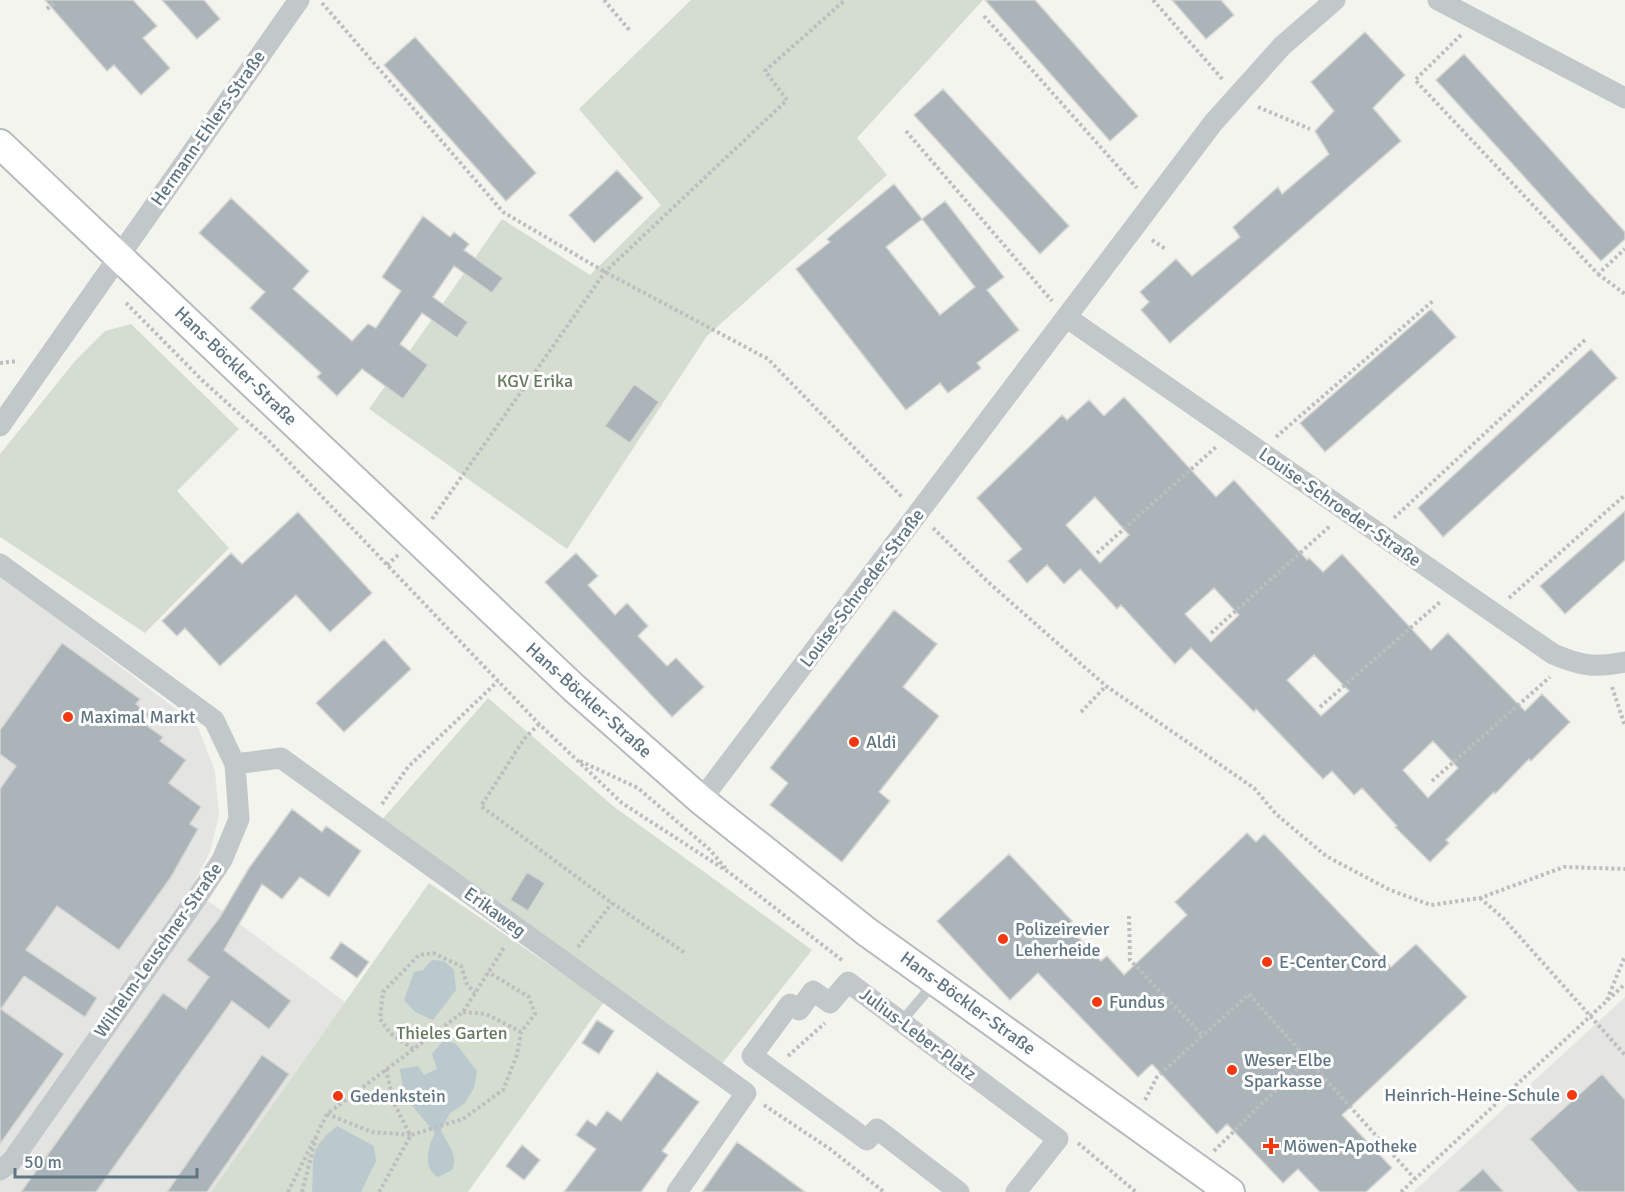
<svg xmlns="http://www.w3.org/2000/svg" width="1625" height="1192" font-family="Signika,sans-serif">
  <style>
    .built { fill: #e4e5e3 }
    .green { fill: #d5dcd0 }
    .water { fill: #bac9cd }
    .building { fill: #abb4b8; stroke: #d5d5d2; stroke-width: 1.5; fill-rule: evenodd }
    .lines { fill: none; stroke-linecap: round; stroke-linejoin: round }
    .secondary-casing { stroke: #b4babe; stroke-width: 32 }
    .path { stroke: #bcbec0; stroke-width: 4; stroke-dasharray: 3 3; stroke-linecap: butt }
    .lane { stroke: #c2c7c9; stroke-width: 10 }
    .street { stroke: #c2c7c9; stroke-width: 21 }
    .secondary { stroke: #fff; stroke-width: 28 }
    .poi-dot { fill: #f4380f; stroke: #fff; stroke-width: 2 }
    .labels { text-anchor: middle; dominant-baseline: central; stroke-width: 6; stroke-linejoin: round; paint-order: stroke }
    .street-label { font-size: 18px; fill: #607583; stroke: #fff }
    .park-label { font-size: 18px; fill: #667a5f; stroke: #fff }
    .poi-label { font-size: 18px; fill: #607583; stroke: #fff; text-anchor: start }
  </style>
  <rect width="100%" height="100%" fill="#f4f4ef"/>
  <path class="built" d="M0,575l197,150 18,46 4,44 -9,37 -19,36 154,114 -134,190h-211z
    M1625,997v195h-212z"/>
  <path class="green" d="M691,0h292l-126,138 30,37 -180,161 -140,213 -198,-140 133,-190 88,56 71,-70 -82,-96z
    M131,324l108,105 -62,62 52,57 -84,85 -145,-96v-83l75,-93 30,-30z
    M488,698l125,108 199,144 -91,115 -341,-243z
    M429,883l175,119 -136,190h-257z"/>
  <path class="water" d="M432,960l12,1 10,9 2,20 -23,30 -18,-8 -11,-12 10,-28 9,-2z
    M444,1040l12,4 21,27 -3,17 -9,15 -15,10 -9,17c6,15 18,24 11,40l-14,7c-16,-9 -10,-30 -3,-44l-31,-37 -4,-27 18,-3 6,9 13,-6 -5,-15z
    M337,1126l37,20 2,15 -15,31h-49c3,-34 -6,-41 25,-66z"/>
  <path class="building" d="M45,0h88l24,26 -14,12 27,30 -29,27 -27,-30 -7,6z
    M162,0h42l16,19 -23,20z
    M985,0h50l103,116 -28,25z
    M1172,0h49l13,15 -28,24z
    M1365,32l40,43 -32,33 28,33 -231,202 -29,-33 8,-8 -9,-10 36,-33 16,17 48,-39 -7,-10 45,-40 4,7 47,-40 -14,-23 19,-20 -23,-29z
    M415,37l121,136 -30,28 -122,-136z
    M1464,54l161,178v7l-24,22 -165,-181z
    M943,89l126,137 -29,28 -126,-139z
    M617,170l26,28 -49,45 -25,-28z
    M894,184l28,35 23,-18 59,76 -17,13 32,40 -42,33 4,5 -33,25 -8,-10 -34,27 -110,-141 34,-27 -3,-3zM922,219l53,68 -35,28 -54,-68z
    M231,198l78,73 -16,18 59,52 16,-17 8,4 25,-37 -19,-14 41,-61 27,21 4,-5 15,12 -5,6 39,28 -11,15 -38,-27 -21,31 35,25 -11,16 -35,-25 -22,31 28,21 -25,34 -41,-30 -25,27 -20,-19 4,-4 -71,-65 15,-16 -66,-59z
    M1431,309l25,28 -131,115 -25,-29z
    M1591,349l26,29 -174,159 -25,-29z
    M634,384l25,18 -29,41 -25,-17z
    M1124,397l92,100 18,-17 73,80 2,-2 14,14 19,-18 89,96 17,-17 77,78 17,-17 28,28 -39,39 -2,-2 -34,35 -1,-2 -48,48 3,3 -19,19 -35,-35 2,-1 -35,-38 -8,7 -22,-24 -9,8 -67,-70 -2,3 -63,-64 -16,16 -54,-59 -4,4 -37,-40 -16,15 -17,-19 -20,18 -19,-22 14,-12 -45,-51 85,-83 5,5 22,-20 15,16zM1095,497l34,38 -29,28 -34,-38zM1214,588l25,27 -28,27 -26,-28zM1314,655l35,36 -28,25 -34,-36zM1433,741l25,27 -30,30 -25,-28z
    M1625,511v49l-60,54 -25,-28z
    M298,512l74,81 -42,39 -34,-37 -76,71 -35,-38 -8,8 -15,-15 69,-68 11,11z
    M576,553l22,23 -10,9 27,30 12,-12 21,23 -10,10 29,30 9,-8 28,29 -32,30 -127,-135z
    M894,610l43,34 -34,43 36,29 -60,76 11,9 -48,61 -72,-57 18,-22 -18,-15z
    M384,639l27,30 -67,63 -28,-29z
    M62,643l78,56 -4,5 13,10 -6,9 20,14 -3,4 26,19 -17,23 32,24 -11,17 8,5 -27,48 -52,73 -62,-44 -31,44 71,48 -12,19 -61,-41 -23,33 63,45 -64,90v-355l16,-23 -16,-12v-24z
    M292,809l30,23 4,-6 35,25 -32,46 -29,-20 -18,22 -20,-15 -38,66 67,51 -22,28 -37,-28 -136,191h-75l142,-199 23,16 23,-32 -22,-17 33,-43 29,-49z
    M1247,833l9,9 8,-8 127,133 25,-23 51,53 -125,118 50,53 -26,24h-46l-22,-23 -15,14 -56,-59 -10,10 -65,-70 -14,13 -100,-104 -28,27 -73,-79 72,-67 63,67 -5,5 14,14 20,21 6,-5 17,19 63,-60 -12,-13z
    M527,872l18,11 -17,28 -18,-11z
    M341,942l28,20 -12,16 -27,-20z
    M597,1020l17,11 -15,23 -17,-11z
    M262,1055l27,19 -82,118h-40z
    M657,1072l42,30 -37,49 6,4 -27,37h-77l32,-43 -20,-14 11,-15 9,6 11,-15 14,10z
    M1602,1074l23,26v92h-47l-48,-53z
    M737,1142l25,18 43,32h-103z
    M522,1145l18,15 -16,20 -18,-14z
    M1483,1169l21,23h-47z"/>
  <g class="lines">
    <g class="secondary-casing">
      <path id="secondary" d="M0,144l574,544 127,112 166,132 363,260"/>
    </g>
    <path class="path" d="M604,0l27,32
      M1153,0l71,81
      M322,3l181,209 102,60 163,87 134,138
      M47,9l10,-9
      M984,16l153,172
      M1461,35l-46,45 183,194 27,-25
      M1258,107l52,22
      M906,131l146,170
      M1152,240l15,10
      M1598,274l27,20
      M126,303l77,78 64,58 272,285 83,79 108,70 113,88
      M0,363l18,-2
      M1276,437l158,-137
      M1394,518l191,-178
      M432,519l173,-247 182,-172 -22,-29 80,-71
      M933,528l55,54 118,104 148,102 22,26 50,42 64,34 41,15 49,-7 84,-31 61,2
      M1097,553l119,-106
      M387,565l11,-10
      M1509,598l116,-103
      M1211,633l119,-107
      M1612,687l13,39
      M1320,707l120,-105
      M1081,712l25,-26
      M539,724l-15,15 -43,67 131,97 73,50
      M580,761l58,27 72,62 17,20
      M1432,781l118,-104
      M382,804l26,-37 90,-86
      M1480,898l23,20 122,137
      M1129,916l1,44 72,75
      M578,947l34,-44
      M1607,1000l18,-44
      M463,1012l23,2 35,18
      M413,1049l-23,-16 -10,-14 3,-27 36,-37 14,-2 28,13 6,18 8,9
      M788,1056l37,-33
      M386,1069l7,32 17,34
      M1145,1100l12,-23 92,-83 166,185
      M764,1105l66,44 54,43
      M327,1114l45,18 39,3
      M1078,1143l58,49
      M1214,1151l93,-92
      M288,1192l39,-78 136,-102 42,-66
      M302,1192l14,-54
      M379,1192l32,-57 52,-16 40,-29 14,-35 4,-23 14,-18 -6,-17 -41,-25
      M1401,1192l224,-208"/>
    <path class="lane" d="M901,1022l34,-40"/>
    <path class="street" d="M1438,0l187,98
      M1066,317l487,337c28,12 42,14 72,8
      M0,426l299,-426
      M0,564l214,156 21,44 4,55 -17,41 -28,42 -183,260 -11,8
      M235,764l46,-6 465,335 -69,99
      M701,800l512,-677 69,-77 53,-46
      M959,1192l-82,-63 -10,11 -115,-84 38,-52 9,6 14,-19 17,12 18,-21 210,157 -42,53"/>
    <use href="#secondary" class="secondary"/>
  </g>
  <g class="poi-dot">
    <circle cx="68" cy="717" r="6"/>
    <circle cx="854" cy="742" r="6"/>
    <circle cx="1003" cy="939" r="6"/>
    <circle cx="1267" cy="962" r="6"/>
    <circle cx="1097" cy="1002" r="6"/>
    <circle cx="1232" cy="1070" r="6"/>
    <circle cx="1572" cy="1095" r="6"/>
    <circle cx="338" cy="1096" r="6"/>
    <path d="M1268 1137h6v6h6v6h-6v6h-6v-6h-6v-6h6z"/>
  </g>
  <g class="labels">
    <g class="street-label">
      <text transform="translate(208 128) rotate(-55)">Hermann-Ehlers-Straße</text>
      <text transform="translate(236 366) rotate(44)">Hans-Böckler-Straße</text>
      <text transform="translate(1340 507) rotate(35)">Louise-Schroeder-Straße</text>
      <text transform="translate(862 588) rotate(-53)">Louise-Schroeder-Straße</text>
      <text transform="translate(589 700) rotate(42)">Hans-Böckler-Straße</text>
      <text transform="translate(495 912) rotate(36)">Erikaweg</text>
      <text transform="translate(158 950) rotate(-55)">Wilhelm-Leuschner-Straße</text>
      <text transform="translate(968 1003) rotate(36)">Hans-Böckler-Straße</text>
      <text transform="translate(918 1034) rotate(37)">Julius-Leber-Platz</text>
    </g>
    <g class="park-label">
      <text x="535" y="381">KGV Erika</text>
      <text x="452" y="1033">Thieles Garten</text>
    </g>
    <g class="poi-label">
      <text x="80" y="717">Maximal Markt</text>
      <text x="866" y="742">Aldi</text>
      <text x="1015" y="929">Polizeirevier<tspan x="1015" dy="21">Leherheide</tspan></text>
      <text x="1279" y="962">E-Center Cord</text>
      <text x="1109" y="1002">Fundus</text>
      <text x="1244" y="1060">Weser-Elbe<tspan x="1244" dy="21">Sparkasse</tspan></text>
      <text x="1560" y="1095" text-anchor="end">Heinrich-Heine-Schule</text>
      <text x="350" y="1096">Gedenkstein</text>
      <text x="1283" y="1146">Möwen-Apotheke</text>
    </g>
  </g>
  <path d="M15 1168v9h182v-9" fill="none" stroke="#607583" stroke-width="3"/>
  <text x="24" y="1168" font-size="18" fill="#607583" stroke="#ffffff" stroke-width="4.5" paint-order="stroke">50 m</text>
</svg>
